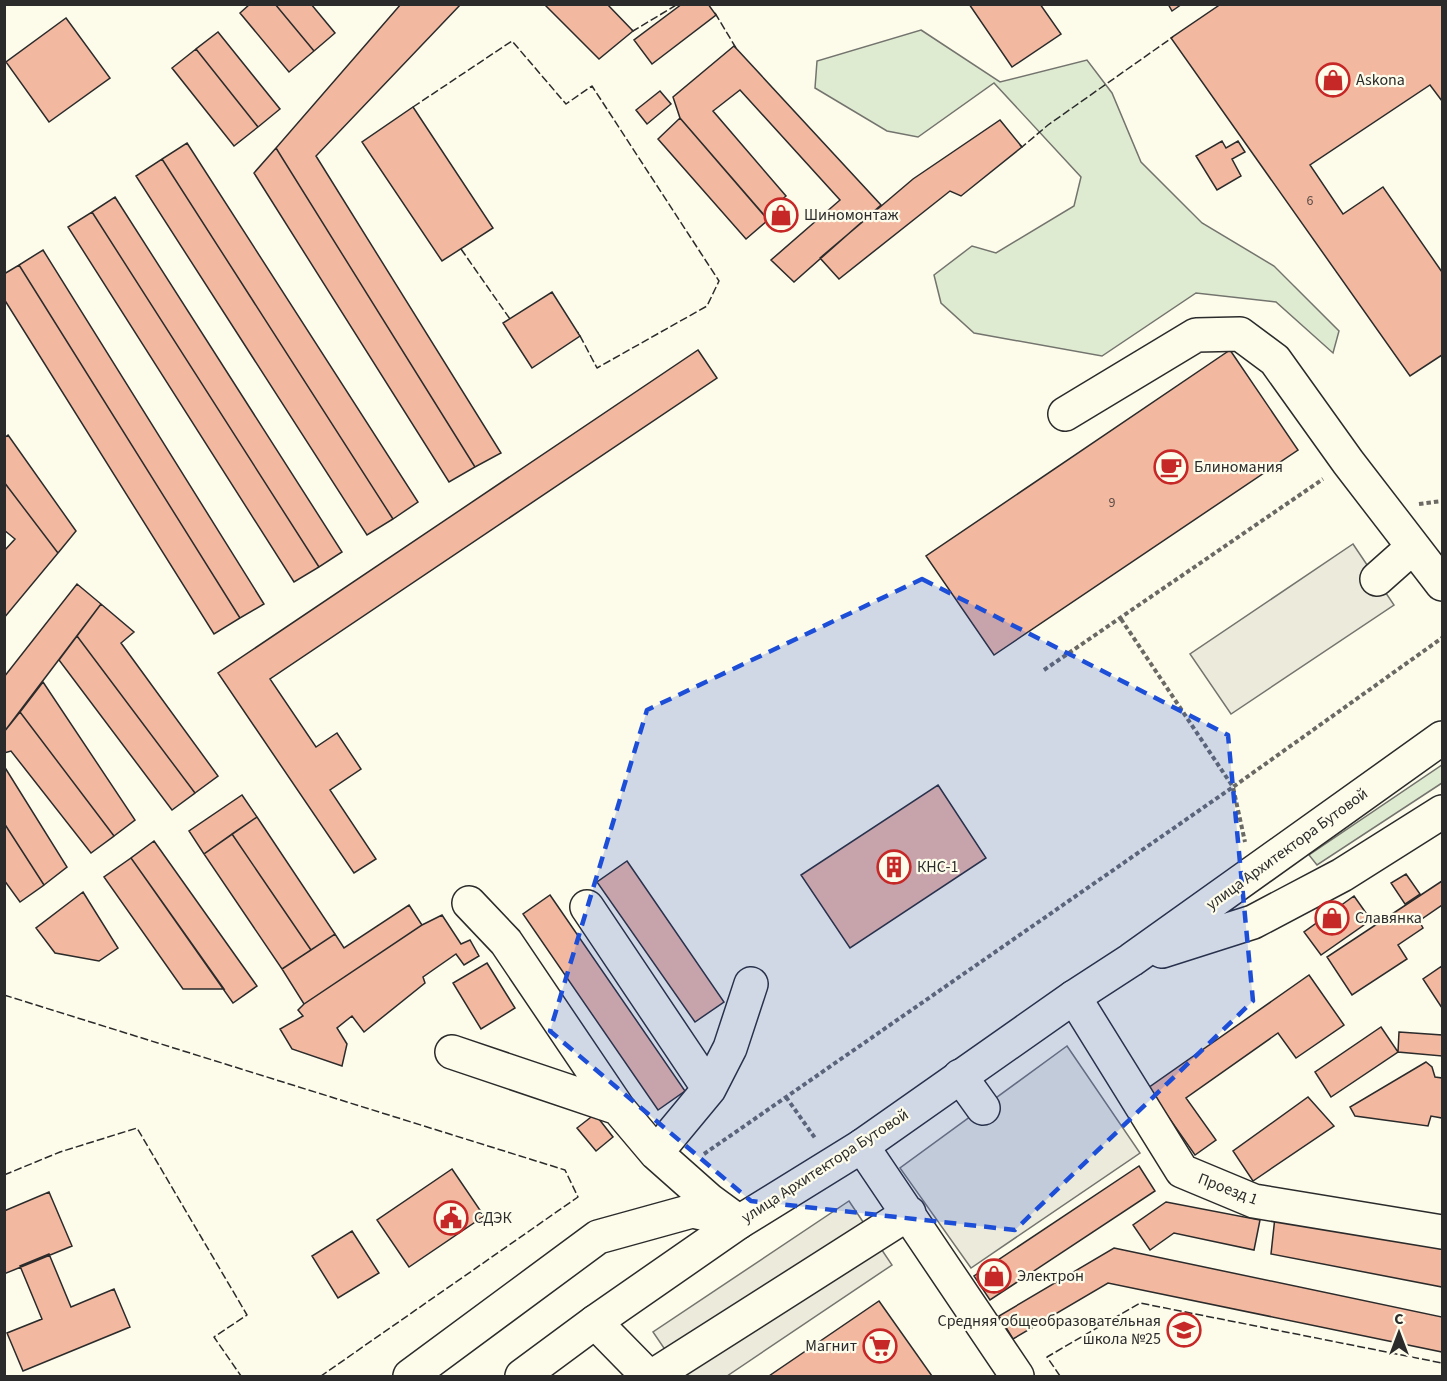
<svg xmlns="http://www.w3.org/2000/svg" width="1447" height="1381" font-family="'Source Sans 3',sans-serif">
  <style>
    .green { fill: #deebd1; stroke: #74746e; stroke-width: 1.5 }
    .parking { fill: #eceadb; stroke: #74746e; stroke-width: 1.5 }
    .building { fill: #f2b8a0; stroke: #2b2b2b; stroke-width: 1.5 }
    .lines { fill: none; stroke-linecap: round; stroke-linejoin: round }
    .minor-casing { stroke: #2b2b2b; stroke-width: 36 }
    .major-casing { stroke: #2b2b2b; stroke-width: 36 }
    .path { stroke: #6a6964; stroke-width: 4; stroke-dasharray: 4.5 3; stroke-linecap: butt }
    .minor { stroke: #fdfbea; stroke-width: 33 }
    .major { stroke: #fdfbea; stroke-width: 33 }
    .fence { stroke: #2b2b2b; stroke-width: 1.5; stroke-dasharray: 8 3; stroke-linecap: butt }
    .marked { fill: #1d4ed8; fill-opacity: 0.2; stroke: #1d4ed8; stroke-width: 4.5; stroke-dasharray: 12 8; stroke-linejoin: round }
    .labels { text-anchor: middle; dominant-baseline: central; stroke-width: 4.5; stroke-linejoin: round; paint-order: stroke }
    .number-label { font-size: 14px; fill: #5d4e48 }
    .poi-label { font-size: 16px; fill: #2b2b2b; stroke: #fdfbea; text-anchor: start }
    .street-label { font-size: 16px; fill: #2b2b2b; stroke: #fdfbea }
  </style>
  <rect width="100%" height="100%" fill="#fdfbea"/>
  <path class="green" d="M921,30l79,52 87,-22 25,33 29,69 61,61 72,43 65,65 -6,22 -57,-51 -80,-9 -94,63 -128,-23 -33,-30 -7,-28 38,-29 24,7 78,-47 7,-29 -87,-94 -76,54 -31,-6 -72,-43 2,-27z
    M1442,765v18l-125,82 -8,-10z"/>
  <path class="parking" d="M1353,544l41,61 -163,109 -41,-60z
    M1067,1046l73,107 -169,115 -71,-100z
    M849,1201l43,64 -165,111h-44l-30,-44z"/>
  <path class="building" d="M250,4h25l39,47 -25,21 -49,-59z
    M275,4h36l24,29 -21,18z
    M401,4h60l-145,152 185,297 -26,14 -199,-319z
    M544,4h63l26,27 -34,28z
    M682,4h26l8,11 -64,49 -18,-24z
    M969,4h71l21,30 -49,33z
    M1168,4h14l-10,7z
    M1221,4h221v97l-12,-16 -120,80 33,49 40,-27 59,85v83l-32,21 -239,-338z
    M66,18l44,60 -61,44 -43,-60z
    M218,32l62,77 -22,18 -62,-78z
    M734,46l147,159 -87,77 -23,-22 69,-60 -100,-110 -27,21 73,85 -22,19 -84,-97 -7,-21z
    M196,49l62,78 -24,19 -62,-78z
    M660,91l11,13 -24,20 -11,-14z
    M413,107l80,121 -51,33 -80,-119z
    M680,118l88,102 -22,19 -88,-100z
    M1000,120l22,27 -61,49 -11,-5 -111,88 -19,-21 93,-79z
    M1222,141l4,7 12,-7 7,11 -13,7 9,17 -24,14 -21,-34z
    M187,143l231,359 -25,17 -231,-360z
    M276,148l199,319 -26,15 -195,-309z
    M162,159l231,360 -26,16 -231,-359z
    M115,197l227,355 -23,15 -227,-355z
    M92,212l227,355 -25,15 -226,-355z
    M43,250l221,354 -24,14 -221,-353z
    M19,265l221,353 -26,16 -210,-335v-25z
    M552,292l28,44 -48,32 -29,-45z
    M698,350l19,28 -447,301 46,68 21,-14 24,36 -31,21 46,69 -22,14 -136,-200z
    M1230,350l68,100 -304,205 -68,-99z
    M8,435l68,96 -18,22 -54,-71v-44z
    M4,482l54,71 -54,65v-67l11,-12 -11,-9z
    M77,584l24,20 -97,128v-55z
    M101,604l33,28 -13,11 97,133 -23,17 -118,-157z
    M77,636l118,157 -23,17 -113,-150z
    M43,682l92,138 -21,16 -94,-124z
    M20,712l94,124 -23,17 -80,-102 -7,2v-21z
    M4,766l63,101 -23,18 -40,-62z
    M938,785l48,73 -136,90 -49,-73z
    M242,795l15,22 -53,37 -15,-23z
    M257,817l78,117 -24,16 -79,-116z
    M4,823l40,62 -24,17 -16,-22z
    M232,834l79,116 -29,19 -78,-115z
    M154,841l103,145 -24,17 -102,-145z
    M131,858l93,131h-41l-79,-112z
    M627,861l97,141 -29,20 -98,-140z
    M1406,874l14,20 -15,10 -14,-21z
    M1442,881v24l-23,16 4,7 -25,17 9,14 -55,36 -25,-38z
    M83,892l35,56 -19,13 -44,-8 -19,-25z
    M550,895l135,196 -27,19 -135,-196z
    M1354,896l17,24 -50,35 -17,-23z
    M409,905l13,20 -118,79 -22,-35 53,-35 9,14z
    M442,915l19,29 9,-4 9,16 -15,9 -8,-11 -33,23 2,6 -61,49 -12,-16 -15,12 10,16 -5,22 -50,-17 -12,-20 23,-13 -5,-6 6,-6 118,-79z
    M487,963l28,45 -34,21 -28,-46z
    M1442,966v42l-19,-29z
    M1309,975l35,50 -48,33 -18,-25 -92,65 30,42 -21,15 -47,-67z
    M1381,1027l17,25 -67,45 -16,-25z
    M1399,1032l43,3v21l-44,-4z
    M1426,1062l6,5 3,10 7,1v40l-11,-2 -3,10 -73,-10 -5,-9z
    M1308,1097l26,29 -81,55 -20,-30z
    M595,1114l18,23 -17,14 -19,-23z
    M1139,1166l16,25 -165,109 -16,-24z
    M452,1169l32,47 -75,51 -32,-47z
    M49,1192l23,54 -68,28v-63z
    M1166,1202l94,18 -6,30 -80,-17 -24,17 -17,-25z
    M1275,1217l167,32v38l-171,-33z
    M352,1231l27,42 -41,25 -26,-42z
    M1114,1248l328,69v35l-334,-69 -95,56 -14,-23z
    M49,1254l22,53 43,-18 16,38 -107,44 -16,-38 35,-14 -22,-53z
    M879,1301l53,75h-163z"/>
  <g class="lines">
    <g class="minor-casing">
      <path id="minor" d="M1065,414l131,-79 44,-1 35,26 73,102 94,122
        M1377,579l36,-32
        M469,903l37,39 112,166 38,45 53,47 30,22
        M587,907l122,182
        M1074,997l108,174 72,30 188,31
        M452,1052l166,56
        M960,1076l23,32
        M862,1146l155,230
        M656,1153l53,-64 21,-41 21,-64
        M595,1322l53,54
        M410,1376l188,-139 94,-26 41,9
        M653,1376l256,-163"/>
    </g>
    <g class="major-casing">
      <path id="major" d="M1162,951l91,-29 89,-47 100,-63
        M522,1376l73,-54 144,-100 123,-76 212,-149 57,-37 311,-222"/>
    </g>
    <path class="path" d="M1419,504l23,-3
      M1121,619l112,168 209,-149
      M1044,670l279,-191
      M786,1097l29,41
      M704,1154l529,-367 12,55"/>
    <use href="#minor" class="minor"/>
    <use href="#major" class="major"/>
    <path class="fence" d="M715,13l21,35
      M632,30l1,1 45,-27
      M413,107l99,-66 54,63 26,-18 127,195 -12,25 -110,62 -19,-36
      M1020,145l2,2 26,-22 125,-88
      M461,249l49,70 1,-1
      M4,995l561,175 13,27 -257,179
      M4,1175l56,-23 77,-24 110,187 -33,22 27,39
      M1060,1376l-13,-19 93,-54 302,60"/>
  </g>
  <path class="marked" d="M922,579l306,156 25,266 -238,229 -264,-29 -201,-170 97,-321z"/>
  <defs>
    <g id="shop-ring" transform="scale(1.725)"><circle r="9.5" fill="#fdfbea" stroke="#c62828" stroke-width="1.5"/><path d="M-5-2.5h2.3a2.7 3.5 0 0 1 5.4 0H5L5.5 6h-11ZM-1.5-2.5h3a1.5 2.3 0 0 0-3 0Z" fill="#c62828"/></g>
    <g id="cafe-ring" transform="scale(1.725)"><circle r="9.5" fill="#fdfbea" stroke="#c62828" stroke-width="1.5"/><path d="M-5.5-4.5H6V0H3Q3 3.5 0 3.5H-2.5Q-5.5 3.5-5.5 0ZM3-3.2v2h1.7v-2ZM-6 4.5H4V6H-6Z" fill="#c62828"/></g>
    <g id="building-ring" transform="scale(1.725)"><circle r="9.5" fill="#fdfbea" stroke="#c62828" stroke-width="1.5"/><path d="M-4-6H4V6H1V3H-1V6H-4ZM-2.5-4.3h1.7v1.8h-1.7ZM.8-4.3h1.7v1.8H.8ZM-2.5-1h1.7V.8h-1.7ZM.8-1h1.7V.8H.8Z" fill="#c62828"/></g>
    <g id="civic-ring" transform="scale(1.725)"><circle r="9.5" fill="#fdfbea" stroke="#c62828" stroke-width="1.5"/><path d="M-.6-6.5H3V-4.5H.6V-3L4-1V1h2V6H-6V1h2V-1L-.6-3ZM-1.2 2.5V6h2.4V2.5Z" fill="#c62828"/></g>
    <g id="school-ring" transform="scale(1.725)"><circle r="9.5" fill="#fdfbea" stroke="#c62828" stroke-width="1.5"/><path d="M0-5L7-2L0 1L-7-2ZM-4 1L0 2.5L4 1V4Q0 6-4 4Z" fill="#c62828"/></g>
    <g id="supermarket-ring" transform="scale(1.725)"><circle r="9.5" fill="#fdfbea" stroke="#c62828" stroke-width="1.5"/><path d="M-6-5.5h2.5l.6 2H6L4.5 2H-2.5L-4.4-4H-6ZM-1.5 3.2a1.3 1.3 0 1 0 .1 0ZM3 3.2a1.3 1.3 0 1 0 .1 0Z" fill="#c62828"/></g>
  </defs>
  <g fill-rule="evenodd">
    <use href="#shop-ring" x="1333" y="80"/>
    <use href="#shop-ring" x="781" y="215"/>
    <use href="#cafe-ring" x="1171" y="467"/>
    <use href="#building-ring" x="894" y="867"/>
    <use href="#shop-ring" x="1332" y="918"/>
    <use href="#civic-ring" x="451" y="1218"/>
    <use href="#shop-ring" x="994" y="1276"/>
    <use href="#school-ring" x="1184" y="1330"/>
    <use href="#supermarket-ring" x="880" y="1346"/>
  </g>
  <g class="labels">
    <g class="number-label">
      <text x="1310" y="201">6</text>
      <text x="1112" y="503">9</text>
    </g>
    <g class="poi-label">
      <text x="1356" y="80">Askona</text>
      <text x="804" y="215">Шиномонтаж</text>
      <text x="1194" y="467">Блиномания</text>
      <text x="917" y="867">КНС-1</text>
      <text x="1355" y="918">Славянка</text>
      <text x="474" y="1218">СДЭК</text>
      <text x="1017" y="1276">Электрон</text>
      <text x="1161" y="1321" text-anchor="end">Средняя общеобразовательная<tspan x="1161" dy="18">школа №25</tspan></text>
      <text x="857" y="1346" text-anchor="end">Магнит</text>
    </g>
    <g class="street-label">
      <text transform="translate(1287 849) rotate(-36)">улица Архитектора Бутовой</text>
      <text transform="translate(825 1166) rotate(-33)">улица Архитектора Бутовой</text>
      <text transform="translate(1228 1189) rotate(21)">Проезд 1</text>
    </g>
  </g>
  <rect width="1447" height="1381" fill="none" stroke="#2b2b2b" stroke-width="12"/>
  <g transform="translate(1399 1333)" stroke="#fdfbea" stroke-width="4.5" paint-order="stroke">
  <path d="M0-4.5L10 22L0 15L-10 22Z" fill="#2b2b2b"/>
  <text y="-9" font-size="16" font-weight="bold" text-anchor="middle" fill="#2b2b2b">С</text>
  </g>
</svg>
